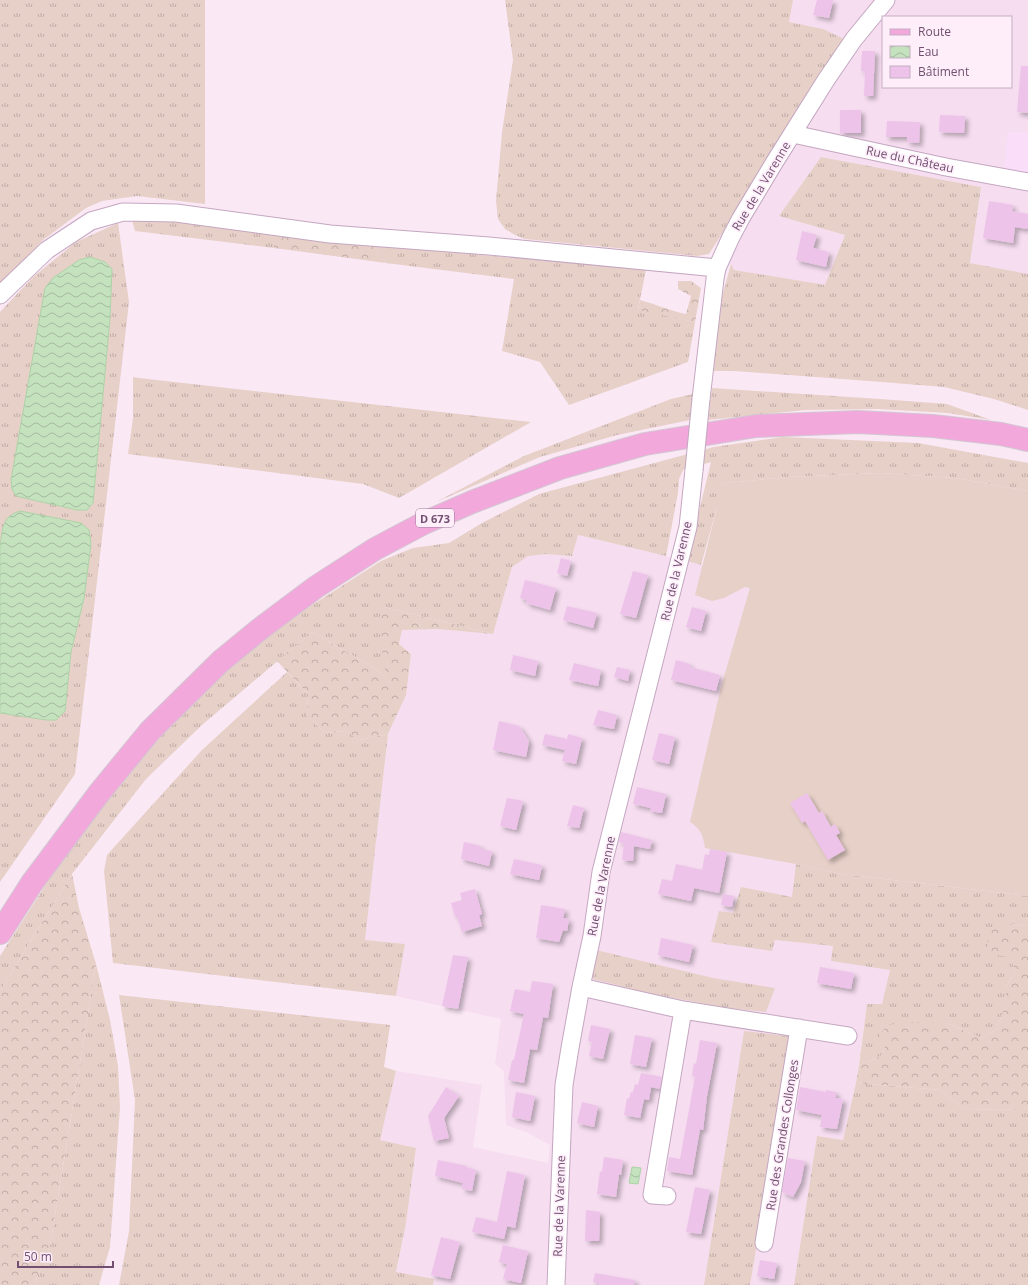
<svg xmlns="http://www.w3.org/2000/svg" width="1028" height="1285" font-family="'Open Sans',sans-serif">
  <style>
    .residential { fill: #f6ddf0; fill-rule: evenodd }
    .commercial { fill: #f9ddf9 }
    .grass { fill: url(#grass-tufts); fill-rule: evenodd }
    .forest { fill: url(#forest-crowns) }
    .pitch { fill: #e7d0c8 }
    .water { fill: url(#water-waves); stroke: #add3a6 }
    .building { fill: #edc3ea; filter: url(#shadow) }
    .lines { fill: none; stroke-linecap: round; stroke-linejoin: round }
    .minor-casing { stroke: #c4a7c1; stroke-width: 19 }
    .major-casing { stroke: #d2c7d2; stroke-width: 24 }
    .minor { stroke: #fff; stroke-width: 17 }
    .major { stroke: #f2a8db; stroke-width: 22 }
    .minor-bridge-casing { stroke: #c4a7c1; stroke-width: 19; stroke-linecap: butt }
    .minor-bridge { stroke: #fff; stroke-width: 17 }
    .labels { text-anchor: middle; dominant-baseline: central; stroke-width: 3.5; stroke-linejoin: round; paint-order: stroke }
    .shield { fill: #fdeef9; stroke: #9c7f9a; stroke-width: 1 }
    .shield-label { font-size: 11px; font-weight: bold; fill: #724f71 }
    .street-label { font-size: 12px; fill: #724f71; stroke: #fdeef9 }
  </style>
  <defs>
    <pattern id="grass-tufts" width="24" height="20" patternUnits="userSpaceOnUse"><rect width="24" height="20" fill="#e7d0c8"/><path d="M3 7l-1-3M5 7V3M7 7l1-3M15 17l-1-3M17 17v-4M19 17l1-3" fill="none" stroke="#c0aba7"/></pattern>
    <pattern id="forest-crowns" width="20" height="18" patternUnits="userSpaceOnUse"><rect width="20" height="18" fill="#e7d0c8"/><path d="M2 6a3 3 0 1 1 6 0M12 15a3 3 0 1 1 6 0" fill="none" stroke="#c0aba7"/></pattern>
    <pattern id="water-waves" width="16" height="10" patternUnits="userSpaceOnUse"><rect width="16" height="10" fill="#c5e2bf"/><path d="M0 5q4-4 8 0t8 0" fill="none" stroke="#a4baa0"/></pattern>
    <filter id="shadow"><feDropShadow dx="3.5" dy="3.5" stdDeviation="2" flood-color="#0004"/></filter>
  </defs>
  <rect width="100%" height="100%" fill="#fae8f5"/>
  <path class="residential" d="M793,0h235v133l-20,-1 20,43v99l-58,-11 11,-76 -160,-30 -41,59 65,19 -20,51 -91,-16 -17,-28 62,-98 44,-115 -34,-7zM883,17h128v70h-128z
    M577,535l89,21 78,20 142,291 -94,30 -59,17 -13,-3 52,40 2,-11 60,6 -3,15 60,9 -9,34h-15l-11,79 -13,57 -26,-4 -23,149h-44l41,-239 -47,-15 -40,254h-271l1,-6 -38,-6 10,-50 10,-75 -36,-8 16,-69 86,14 -9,62 75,16 2,-18 -24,-13 -20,-7 -2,-54 -9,-7 6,-45 -105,-23 9,-52 -40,-4 23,-206 18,-39 4,-32 1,-9 -12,-10 3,-14 35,-1 56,5 19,-67 16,-12 17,-1 26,2z"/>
  <path class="commercial" d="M1008,132l20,1v42l-24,-5z"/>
  <path class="grass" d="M0,0h205v204l-68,-8 -35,5 -16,7 -43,32 -43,45z
    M505,0h288l-4,22 34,7 21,10 -65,105 -70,110 -12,2 -172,-17 -10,-4 -10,-6 -7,-10 -2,-18 6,-69 11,-72z
    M821,157l160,30 -11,76 58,11v136l-34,-11 -50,-12 -75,-6 -135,-10h-20l3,-56 14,-51 3,6 91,15 20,-50 -66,-19z
    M132,220h43l99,14v14l-139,-17z
    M118,223l11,79 -54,472 -75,108v-169l47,7h9l9,-9 6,-59 13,-54 -79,-76 -5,24v-234l33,-35 43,-35zM112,269l-2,49 -17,185 -6,7h-10z
    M373,245l273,25 -8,39 57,13 -7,40 -119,43 -29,-43 -38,-11 12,-72 -128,-16z
    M133,377l6,1 392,44 -132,76 -36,-14 -235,-30 5,-36z
    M712,388l168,11 67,5 44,16 -43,-7 -71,-4 -72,1 -97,10z
    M693,394l-3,26 -73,15 -77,22 -104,45 88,-46 147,-57z
    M783,437l135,6 110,20v28l-73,-13 -75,-5 -93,4 -69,7 -1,23 -16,58 -14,-4 24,-99 -28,8 -4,9 -1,14 -12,63 -88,-21 -6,21 -27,-2 -17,2 -16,11 -19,67 -109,-27 2,70 -17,-12 -57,-33 -110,93 -56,54 -74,95 -72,117v-35l52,-81 86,-116 93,-92 59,-48 91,-58 32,-13 36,-5 33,-20 57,-29 175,-47z
    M287,672l21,22 -1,22 18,17 21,-2 13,9 29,-6 -23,206 40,4 -9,52 -283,-33 -9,-92 3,-16 95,-105z
    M796,864l45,10 187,22v30l-16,-2v34l3,14 -9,15v17l-10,26 -15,8 -34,-15 -62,24 -4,9 -22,9 8,-61h15l8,-34 -59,-9 2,-15 -58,-6 -3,11 -61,-9 8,-31 14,2 8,-26 51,10z
    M596,950l117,28 62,10 -9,24 -38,-4 -76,-14 -59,-15 -1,-10z
    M96,964l14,56 8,46 2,41 -10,140 -11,38h-65l16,-39z
    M119,995l271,30 -6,42 12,4 -16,69 36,8 -10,75 -10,49 38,7 -1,6h-314l10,-54 6,-131z
    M744,1031l44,5 3,10 -41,239h-46z
    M856,1083l84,7 24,19 58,1 6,-3v178h-234l23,-149 26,4z"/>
  <path class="forest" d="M274,234l99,11 13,18 -112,-15z
    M678,281h13l10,7 -6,34 -57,-12 2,-10c16,4 30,11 46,14l5,-18 -13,-7z
    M384,607l109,27 -56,-5 -35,1 -3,14 12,10 -5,41 -18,39 -29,6 -13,-9 -21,2 -18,-17 1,-22 -31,-33 35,-29 57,33 17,12 -8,-57z
    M72,874l7,34 17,56 -46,282 -16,39h-34v-294z
    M1012,924l16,2v181l-6,3 -58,-1 -24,-19 -84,-7 3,-18 22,-9 4,-9 -6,-12 9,-10 20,-3 39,1 34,15 15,-8 10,-26v-17l9,-15 -3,-14 -25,-5 1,-22z"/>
  <path class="pitch" d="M880,473l75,5 73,13v405l-187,-22 -45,-10 -91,-16c-2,-13 -4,-19 -15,-26l31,-135 29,-99 -5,-1 -21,11 -12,3 -17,-6 22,-88v-23l70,-7z"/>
  <path class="water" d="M90,257l15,5 7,7 -2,49 -17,185 -6,7h-10l-61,-14 -4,-7 -1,-9 34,-192 8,-10 26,-18z
    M20,511l61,12 8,7 2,14 -7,54 -13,54 -6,59 -9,9h-9l-47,-7v-167c3,-17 1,-29 20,-35z
    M632,1167l9,1 -3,16 -9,-1z"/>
  <path class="building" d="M817,0h16l-4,18 -16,-3z
    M862,51h13l-2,45h-9l1,-25h-4z
    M1021,66h7v47l-11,-1z
    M840,110h21v23h-21z
    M940,115l25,1 -1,17 -25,-1z
    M887,121l33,1 -1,21 -12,-1v-5h-21z
    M989,201l24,4 -1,6 16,3v15l-13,-2 -2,16 -30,-5z
    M802,231l15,4 -4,13 16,4 -3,15 -30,-7z
    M561,558l10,3 -4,15 -10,-3z
    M633,571l15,4 -12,43 -16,-4z
    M525,580l31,8 -6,22 -24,-7 1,-3 -7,-2z
    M567,606l30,7 -4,15 -30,-8z
    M692,607l14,4 -5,20 -15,-4z
    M513,655l25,6 -3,15 -25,-6z
    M676,660l14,4v3l30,8 -4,16 -45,-11z
    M574,663l27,7 -3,16 -29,-6z
    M617,667l13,3 -2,11 -14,-4z
    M598,710l19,5 -3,14 -21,-4z
    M499,721l20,5 10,15 -3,16 -33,-7z
    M659,733l16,4 -6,27 -17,-4z
    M545,734l22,5 1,-5 14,4 -6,26 -14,-3 3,-11 -23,-5z
    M637,787l29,7 -4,19 -12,-2 1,-3 -18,-4z
    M807,793l12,20 3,-2 9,16 4,-3 5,9 -4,2 9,15 -17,10 -23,-39 -3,2 -12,-20z
    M507,798l16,3 -7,29 -16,-4z
    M573,805l11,3 -5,20 -12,-2z
    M621,832l31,8 -2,9 -16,-3 -1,15 -11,-1 2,-16 -5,-2z
    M464,842l17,4v3l11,2 -3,15 -28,-7z
    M710,849l17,3 -8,41 -25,-5 -3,13 -33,-7 4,-15 10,2 4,-17 26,6 3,-16 4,1z
    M514,859l28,6 -3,15 -29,-6z
    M475,889l7,25 -3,1 3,11 -20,6 -5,-16h-2l-4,-13 11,-3 -2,-7z
    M723,894l11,2 -2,11 -11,-2z
    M541,905l24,4 -2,9 6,1 -2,12 -4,-1 -4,12 -23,-4z
    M661,938l32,7 -4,17 -31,-7z
    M453,955l15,2 -10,52 -16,-3z
    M820,967l34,6 -3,16 -34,-6z
    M532,981l21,3 -5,34 -5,-1 -6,33 -7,-1 -6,34 -16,-3 4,-20h2l10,-46 -14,-3 5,-22 15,3z
    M591,1025l19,4 -7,30 -14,-3 3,-14 -4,-1z
    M635,1035l17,3 -6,29 -16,-3z
    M700,1040l17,3 -10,53 -4,34 -3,-1 -8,46 -25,-4 2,-14 11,2 15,-82 -3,-1 2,-13 2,1z
    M641,1073l21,4 -2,12 -9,-2 -2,13 -5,-1 -4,19 -16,-3 3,-17 2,1 2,-7h2l2,-8 3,1z
    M446,1087l13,9 -15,22 5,20 -15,3 -6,-25z
    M800,1087l26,5v-2l10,2v6l7,1 -6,30 -17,-2 2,-12 -26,-5z
    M516,1092l19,4 -5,25 -18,-4z
    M582,1102l16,4 -4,21 -17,-4z
    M604,1157l19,3 -2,15 -2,-1 -3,23 -19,-3 3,-23 2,1z
    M788,1158l17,3 -4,21 -8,15 -11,-5z
    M438,1160l29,6 -1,1 10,3 -4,21 -10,-2 1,-6 -28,-7z
    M507,1171l18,4 -10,53 -8,-2 -3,13 -32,-7 4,-15 21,5z
    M695,1187l15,3 -9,44 -15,-2z
    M586,1210l14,2 -1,29h-14z
    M441,1237l19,5 -10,37 -19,-4z
    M503,1245l25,6 -7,32 -18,-4 4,-15 -8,-2z
    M760,1260l17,3 -3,16 -17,-3z
    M595,1273l40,7 -1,5h-36v-2l-5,-1z"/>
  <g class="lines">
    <g class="minor-casing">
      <path id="minor" d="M793,134l153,33 82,15
        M0,295l47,-45 44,-29 32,-9 53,1 154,21 159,12 228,22
        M701,399l14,-120 2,-11 14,-31 10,-19 33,-55 52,-83 28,-41 32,-39
        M581,987l102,23 165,26
        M667,1196l-15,-1 31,-185
        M764,1243l35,-215
        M556,1285l8,-200 6,-37 11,-61 11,-51 9,-64 87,-345 6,-57"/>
    </g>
    <g class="major-casing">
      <path id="major" d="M0,933l32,-50 68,-91 50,-61 71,-70 39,-32 56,-42 59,-38 49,-26 48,-21 88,-34 85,-24 111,-18 102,-4 75,4 68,8 27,6"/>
    </g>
    <use href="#minor" class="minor"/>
    <use href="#major" class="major"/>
    <g class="minor-bridge-casing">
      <path id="minor-bridge" d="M694,470l7,-71"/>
    </g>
    <use href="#minor-bridge" class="minor-bridge"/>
  </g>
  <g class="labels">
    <rect class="shield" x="416" y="509" width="38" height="18" rx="3"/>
    <g class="shield-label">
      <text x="435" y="518">D 673</text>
    </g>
    <g class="street-label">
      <text transform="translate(910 159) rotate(12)">Rue du Château</text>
      <text transform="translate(761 186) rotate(-59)">Rue de la Varenne</text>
      <text transform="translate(676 571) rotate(-77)">Rue de la Varenne</text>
      <text transform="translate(601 886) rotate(-79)">Rue de la Varenne</text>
      <text transform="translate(782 1135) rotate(-81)">Rue des Grandes Collonges</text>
      <text transform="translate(559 1206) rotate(-88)">Rue de la Varenne</text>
    </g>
  </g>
  <rect x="882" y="16" width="130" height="72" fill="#fdeef9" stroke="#c5aec3"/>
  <rect x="890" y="29" width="20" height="6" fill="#f2a8db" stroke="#c5aec3"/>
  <text x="918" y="36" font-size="12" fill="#724f71">Route</text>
  <rect x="890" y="46" width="20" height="12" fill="url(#water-waves)" stroke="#c5aec3"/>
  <text x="918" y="56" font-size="12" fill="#724f71">Eau</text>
  <rect x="890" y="66" width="20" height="12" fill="#edc3ea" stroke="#c5aec3"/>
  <text x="918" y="76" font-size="12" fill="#724f71">Bâtiment</text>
  <path d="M18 1261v6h95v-6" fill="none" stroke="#724f71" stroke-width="2"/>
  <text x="24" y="1261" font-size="12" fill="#724f71" stroke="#fdeef9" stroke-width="3" paint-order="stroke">50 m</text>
</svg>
